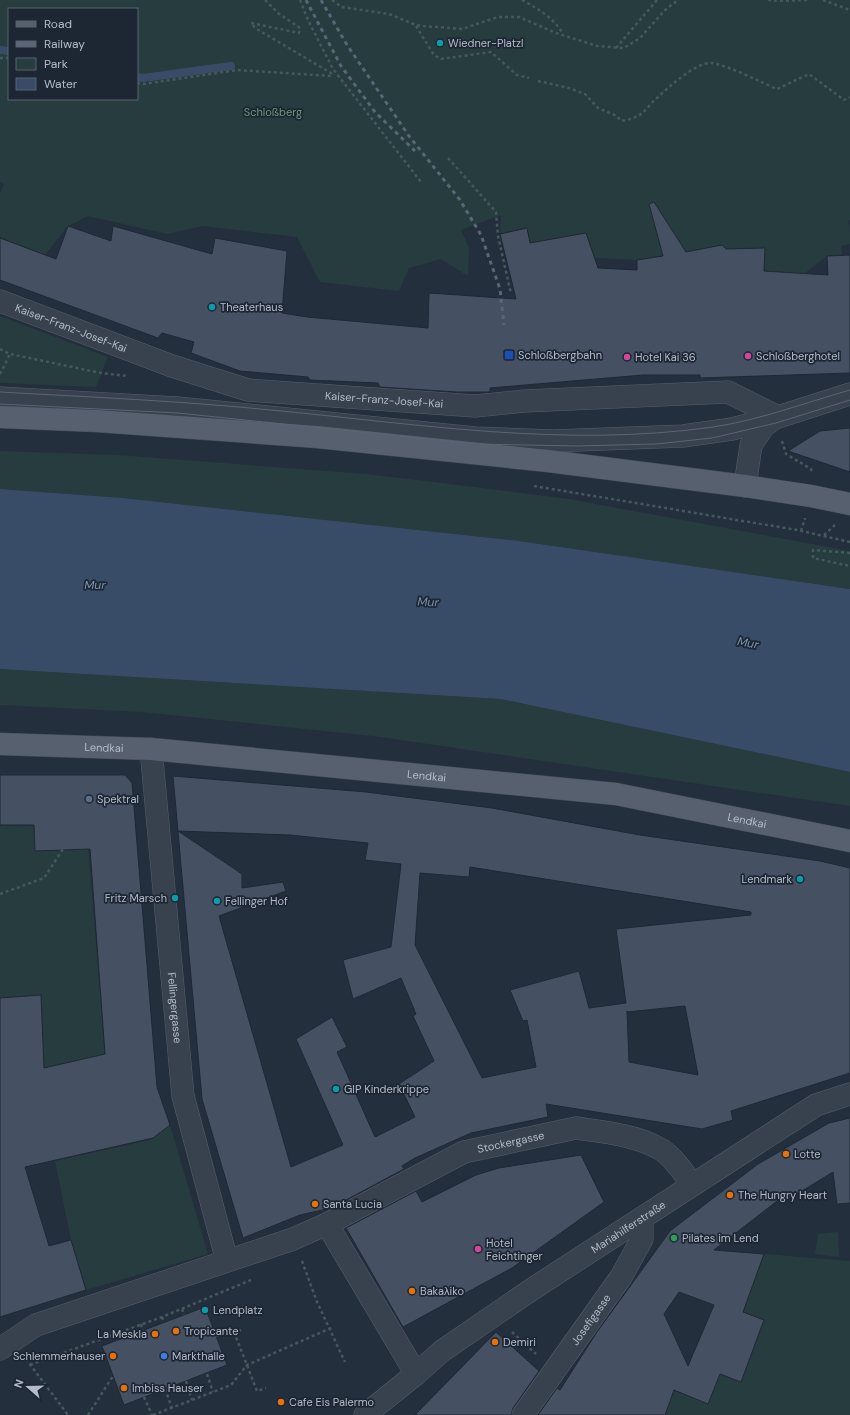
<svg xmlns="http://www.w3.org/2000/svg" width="850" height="1415" font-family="'DM Sans',sans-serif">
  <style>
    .green { fill: #263c3f; fill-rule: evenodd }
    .water { fill: #394c67 }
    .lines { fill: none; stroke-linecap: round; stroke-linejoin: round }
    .stream { stroke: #394c67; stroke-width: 8 }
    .building { fill: #455162; stroke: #1f2835; fill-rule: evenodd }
    .minor-casing { stroke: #565f6c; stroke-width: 23 }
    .major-casing { stroke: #414a57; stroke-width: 23 }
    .path { stroke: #44595c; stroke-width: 2.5; stroke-dasharray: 3 3; stroke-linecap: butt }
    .minor { stroke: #38414e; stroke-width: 22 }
    .major { stroke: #56606e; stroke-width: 22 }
    .tram { stroke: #5a6575; stroke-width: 1 }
    .rail { stroke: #5a6575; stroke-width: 3; stroke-dasharray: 4 4; stroke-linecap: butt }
    .culture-dot { fill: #0f9aa8; stroke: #1d2633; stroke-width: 1.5 }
    .transit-dot { fill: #1a4fb4; stroke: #1d2633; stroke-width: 1.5 }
    .hotel-dot { fill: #d1479c; stroke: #1d2633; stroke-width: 1.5 }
    .service-dot { fill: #5c6f8a; stroke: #1d2633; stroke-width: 1.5 }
    .food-dot { fill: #e8710a; stroke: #1d2633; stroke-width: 1.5 }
    .leisure-dot { fill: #2e9e5b; stroke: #1d2633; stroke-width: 1.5 }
    .shop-dot { fill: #3f7fe0; stroke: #1d2633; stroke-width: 1.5 }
    .labels { text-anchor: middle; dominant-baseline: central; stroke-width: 3.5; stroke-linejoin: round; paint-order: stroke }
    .poi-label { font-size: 11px; fill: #b4bcc9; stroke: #1d2633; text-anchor: start }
    .park-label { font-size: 11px; fill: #6b9a76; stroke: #1d2633 }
    .street-label { font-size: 11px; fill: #b4bcc9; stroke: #1d2633 }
    .water-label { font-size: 12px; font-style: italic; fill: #7c92b1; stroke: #1d2633 }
  </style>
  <rect width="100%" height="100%" fill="#242f3e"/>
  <path class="green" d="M0,0h850v220l-2,1 2,7v16l-9,2 1,9 -15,1 -23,18 -40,-3 1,-23 -39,1 -4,-4 -85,15 -80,-4v-18l-27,6 -3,-16 -27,6 1,-19 -40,15 8,18 -1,28 -27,-17 -32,9 -10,23 -79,-9 -23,-45 -94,-11 -36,8 -79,-18 -20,10 -23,29 -45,-18v-44l4,-9 -4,-2zM9,9h128v90h-128z
    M0,316l108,41 -12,30 -96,-4z
    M0,451l118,4 248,19 68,8 135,17 281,52v38l-331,-48 -396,-43 -123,-9z
    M0,669l501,30 349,73v34l-477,-70 -231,-24 -142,-7z
    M0,825l62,2 26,18 17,209 -61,14 -3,-73 -41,3z
    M170,1125l38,129 -122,36 -15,-50 -16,-79 95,-21z
    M838,1232l1,25 -24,-3 3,-20z
    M764,1254l86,7v154h-185l9,-25 34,14 12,-30 21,8 23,-62 -21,-8z"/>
  <path class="water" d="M0,489l123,9 396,43 331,48v183l-349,-73 -501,-30z"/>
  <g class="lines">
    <path class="stream" d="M0,50l9,1
      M137,77l6,1 88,-12"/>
  </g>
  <path class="building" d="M654,202l32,50 36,-7 4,4 39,-1 -1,23 64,4 -1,-19 23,-1v118l-150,5v-3h-57l-153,13v4h-33l-77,-5 -2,-4 -68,-3 -2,-3 -68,-6 -49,-18 3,-11 -32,-9 -4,5 -158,-58v-42l56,21 12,-33 43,15 2,-15 99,28 3,-16 72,13 -5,62 25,4 121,11 1,-35 87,6 -16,-65 27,-6 3,15 56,-10 12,35 39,2v-10l26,-4 -14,-52z
    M850,428v44l-62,-21 32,-20z
    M0,775h125l7,8 25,304 13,38 -17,13 -128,29 24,79 22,-6 15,50 -86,27v-319l41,-3 3,73 61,-14 -15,-205 -55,2 -1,-26h-34z
    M173,776l193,16 126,16 148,27 180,26 30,7v205l-119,38 2,9 -31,9 -156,-25 2,13 -77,16 -56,25 -13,8 2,3 -73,39 -31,7 -57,23 -41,-139zM178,831l112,4 78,8 -3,17 36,4 -10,83 -48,13 10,39 48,-21 15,36 -3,2 21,45 -35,23 16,33 -40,20 -38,-85 10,-5 -15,-30 -36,22 47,106 -52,22 -72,-251 67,-25 -3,-9 -41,6v-14zM470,867l281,45v3l-135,14 10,74 -37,5 -10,-37 -69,19 13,31 4,-1 9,47 -54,11 -67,-133 5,-72 49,4zM685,1006l13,69 -69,-13 -2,-51v1z
    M850,1118v85l-13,1 -4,-32 -49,30 -3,-4 -67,52 50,4 -21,58 21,8 -23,62 -21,-8 -12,30 -34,-14 -9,25h-127l19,-27 3,2 37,-58 73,-101 88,-67 71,-41zM679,1292l35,13 -26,61 -24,-52z
    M581,1155l23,47 -92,66 -109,59 -57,-99 70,-37 6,11 54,-27 23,-7z
    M205,1307l22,58 -103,40 -22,-59z
    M496,1332l43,39 -26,37 -2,7h-96z"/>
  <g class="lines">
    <g class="minor-casing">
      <g id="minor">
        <path id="s1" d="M0,301l172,65 76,24 227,16 50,-5 203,-9 46,23 1,3"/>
        <path d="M0,398l178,10 297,30 78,3 130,-5 49,-7 43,-11"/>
        <path d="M745,486l6,-41 13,-19 11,-8 75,-24"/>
        <path id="s2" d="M151,749l32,347 44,165"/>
        <path d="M327,1224l89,150"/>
        <path id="s3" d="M0,1349l36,-24 257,-86 34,-15 137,-72 112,-24c28,4 61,7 86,22 12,8 22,23 30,35"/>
        <path id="s4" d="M365,1415l51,-41 26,-23 92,-63 282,-183 34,-11"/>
        <path id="s5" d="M523,1415l98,-138 21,-38v-21"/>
      </g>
    </g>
    <g class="major-casing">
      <g id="major">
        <path d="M0,417l97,4 220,16 231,24 197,25 66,10 39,8"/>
        <path id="s6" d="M0,744l151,5 465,45 234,47"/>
      </g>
    </g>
    <path class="path" d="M265,0l13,13 22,15 -1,5 -48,-10 4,5 76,45v3
      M300,0l8,20 25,49 88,113
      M332,0l10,7 47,7 27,11 8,1 38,3 36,-12h21l37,16 41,13 27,2 16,-10 25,-28 13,-10
      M522,0c16,9 32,18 41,34
      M768,0l10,1 29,-1
      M823,0l27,10
      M416,26l18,29 7,4 50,-7 26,23 12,3
      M616,48l41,-48
      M0,58h9
      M538,81l31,7 16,6 13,14 19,8 4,5c24,-4 21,-10 37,-24 11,-10 38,-35 53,-34 17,2 49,19 66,26l32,-15 35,26 6,-3
      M137,83l7,1 93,-14 94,6
      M448,158l48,54 2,24 13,58
      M0,349l10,5 91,19 26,3
      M0,374l10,-20
      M782,441l4,13 25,15 1,4
      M534,486l263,44 53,12
      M801,531l4,-13
      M824,535l11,-10
      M850,553l-37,-3v8l37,8
      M0,894l44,-16 19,-29
      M302,1261l15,41 28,60
      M182,1309l2,6
      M162,1317l2,5
      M141,1324l2,6
      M120,1332l2,6
      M234,1332l23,59 9,-3
      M512,1332l24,22
      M216,1336l25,-6
      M26,1359l42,56
      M30,1365l132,-48 89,-37
      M207,1374l6,18
      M186,1381l6,19
      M165,1389l7,19
      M144,1397l8,18
      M88,1415l25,-39
      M153,1415l78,-30 16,-20 84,-37"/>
    <use href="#minor" class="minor"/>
    <use href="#major" class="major"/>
    <path class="tram" d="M0,392c90,5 181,9 271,18 147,14 294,38 442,17 47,-7 91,-24 137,-37
      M0,404l178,9 297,31 102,2 79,-2 56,-6 64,-15 74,-23"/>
    <path class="rail" d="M306,0l35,66 34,46 40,39
      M321,0l26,45 62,91 51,64 21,35 19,54 4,36"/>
  </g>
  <g class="culture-dot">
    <circle cx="440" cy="43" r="4"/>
    <circle cx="212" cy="307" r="4"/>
    <circle cx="800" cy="879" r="4"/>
    <circle cx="175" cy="898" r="4"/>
    <circle cx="217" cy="901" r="4"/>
    <circle cx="336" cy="1089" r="4"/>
    <circle cx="205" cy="1310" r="4"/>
  </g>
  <rect class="transit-dot" x="504" y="350" width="10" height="10" rx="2"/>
  <g class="hotel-dot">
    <circle cx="748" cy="356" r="4"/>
    <circle cx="627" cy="357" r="4"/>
    <circle cx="478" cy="1249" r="4"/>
  </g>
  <circle class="service-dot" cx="89" cy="799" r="4"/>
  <g class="food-dot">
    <circle cx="786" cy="1154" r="4"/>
    <circle cx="730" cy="1195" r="4"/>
    <circle cx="315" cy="1204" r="4"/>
    <circle cx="412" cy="1291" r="4"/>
    <circle cx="176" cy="1331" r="4"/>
    <circle cx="155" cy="1334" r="4"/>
    <circle cx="495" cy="1342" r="4"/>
    <circle cx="113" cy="1356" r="4"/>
    <circle cx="124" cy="1388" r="4"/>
    <circle cx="281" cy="1402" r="4"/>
  </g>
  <circle class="leisure-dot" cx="674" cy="1238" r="4"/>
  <circle class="shop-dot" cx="164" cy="1356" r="4"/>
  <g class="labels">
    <g class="poi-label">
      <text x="448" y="43">Wiedner-Platzl</text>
      <text x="220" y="307">Theaterhaus</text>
      <text x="518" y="355">Schloßbergbahn</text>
      <text x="756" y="356">Schloßberghotel</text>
      <text x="635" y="357">Hotel Kai 36</text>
      <text x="97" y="799">Spektral</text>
      <text x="792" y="879" text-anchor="end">Lendmark</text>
      <text x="167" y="898" text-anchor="end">Fritz Marsch</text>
      <text x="225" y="901">Fellinger Hof</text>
      <text x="344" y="1089">GIP Kinderkrippe</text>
      <text x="794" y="1154">Lotte</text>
      <text x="738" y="1195">The Hungry Heart</text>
      <text x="323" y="1204">Santa Lucia</text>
      <text x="682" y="1238">Pilates im Lend</text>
      <text x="486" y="1243">Hotel<tspan x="486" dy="13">Feichtinger</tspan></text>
      <text x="420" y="1291">Bakaλiko</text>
      <text x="213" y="1310">Lendplatz</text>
      <text x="184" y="1331">Tropicante</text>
      <text x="147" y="1334" text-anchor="end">La Meskla</text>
      <text x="503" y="1342">Demiri</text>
      <text x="105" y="1356" text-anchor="end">Schlemmerhauser</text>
      <text x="172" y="1356">Markthalle</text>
      <text x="132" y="1388">Imbiss Hauser</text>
      <text x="289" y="1402">Cafe Eis Palermo</text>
    </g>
    <g class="park-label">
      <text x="273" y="112">Schloßberg</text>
    </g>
    <g class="street-label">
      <text stroke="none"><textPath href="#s1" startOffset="76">Kaiser-Franz-Josef-Kai</textPath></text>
      <text stroke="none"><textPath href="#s1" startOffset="400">Kaiser-Franz-Josef-Kai</textPath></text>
      <text stroke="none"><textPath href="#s6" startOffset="104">Lendkai</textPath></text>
      <text stroke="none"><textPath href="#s6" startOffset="428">Lendkai</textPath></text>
      <text stroke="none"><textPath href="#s6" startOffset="752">Lendkai</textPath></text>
      <text stroke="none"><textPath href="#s2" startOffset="260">Fellingergasse</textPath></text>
      <text stroke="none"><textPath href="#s3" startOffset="554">Stockergasse</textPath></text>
      <text stroke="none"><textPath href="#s4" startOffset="324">Mariahilferstraße</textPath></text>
      <text stroke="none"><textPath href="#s5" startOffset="117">Josefigasse</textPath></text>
    </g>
    <g class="water-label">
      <text x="95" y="585">Mur</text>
      <text transform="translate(428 602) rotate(2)">Mur</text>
      <text transform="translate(748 643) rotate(11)">Mur</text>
    </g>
  </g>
  <rect x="8" y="8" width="130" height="92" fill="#1d2633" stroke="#59626f"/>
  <rect x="16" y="21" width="20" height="6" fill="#56606e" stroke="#59626f"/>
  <text x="44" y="28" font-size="12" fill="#b4bcc9">Road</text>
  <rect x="16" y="41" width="20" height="6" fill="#5a6575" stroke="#59626f"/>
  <text x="44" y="48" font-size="12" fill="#b4bcc9">Railway</text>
  <rect x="16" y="58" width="20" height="12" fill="#263c3f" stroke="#59626f"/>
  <text x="44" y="68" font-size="12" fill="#b4bcc9">Park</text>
  <rect x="16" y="78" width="20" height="12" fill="#394c67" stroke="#59626f"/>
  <text x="44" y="88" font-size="12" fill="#b4bcc9">Water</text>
  <g transform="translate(28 1387) rotate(290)" stroke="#1d2633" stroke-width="3" paint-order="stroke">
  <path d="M0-3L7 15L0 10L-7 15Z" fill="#b4bcc9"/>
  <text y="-6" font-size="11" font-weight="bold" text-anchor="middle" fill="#b4bcc9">N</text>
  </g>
</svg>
